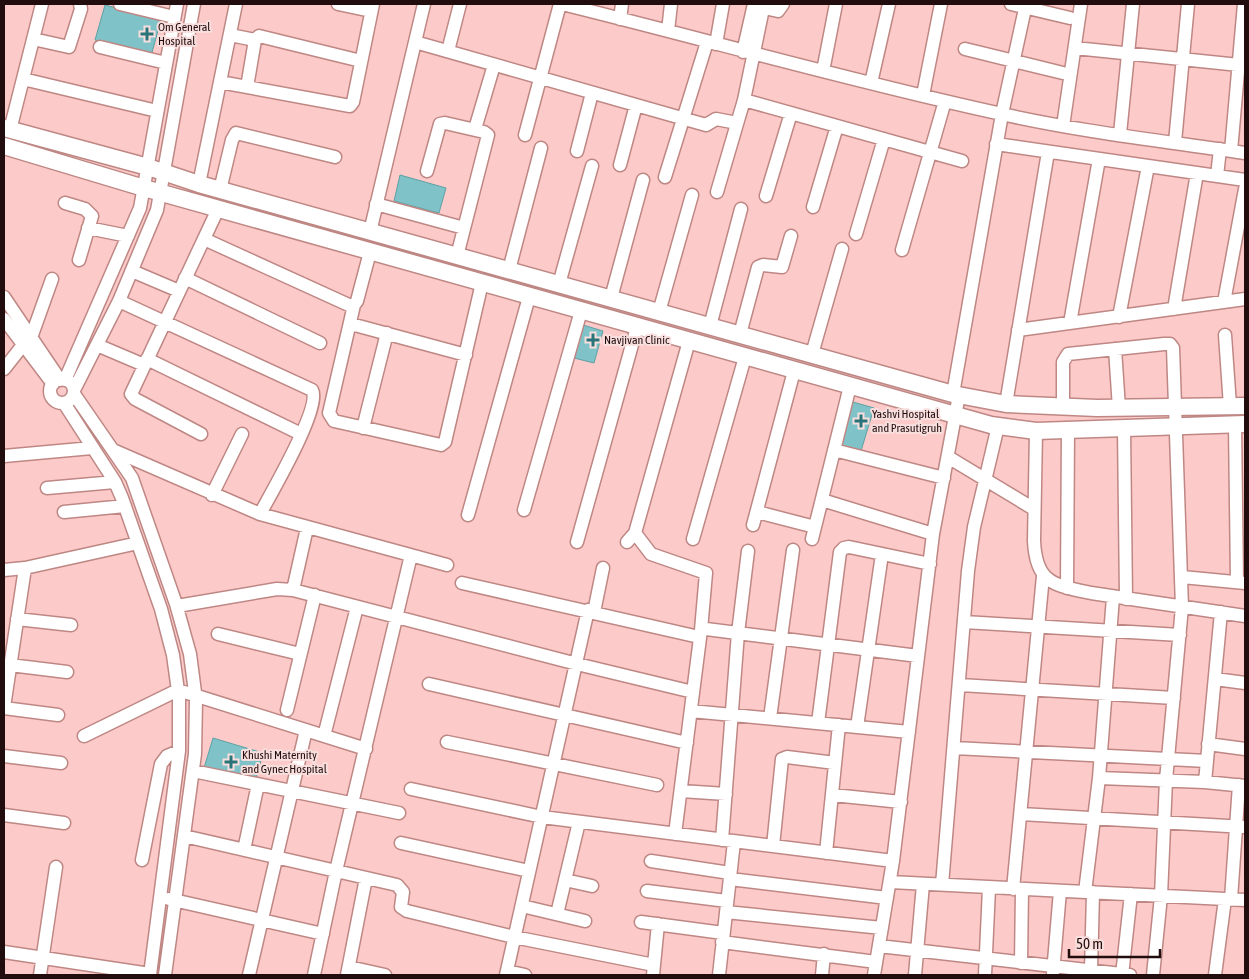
<svg xmlns="http://www.w3.org/2000/svg" width="1249" height="979" font-family="'Asap Condensed',sans-serif">
  <style>
    .building { fill: #7fc3c8; stroke: #5da1a5 }
    .lines { fill: none; stroke-linecap: round; stroke-linejoin: round }
    .minor-casing { stroke: #be8784; stroke-width: 15 }
    .major-casing { stroke: #be8784; stroke-width: 19 }
    .minor { stroke: #fff; stroke-width: 12 }
    .major { stroke: #fff; stroke-width: 16 }
    .poi-dot { fill: #2a7479; stroke: #f8dfde; stroke-width: 2 }
    .labels { text-anchor: middle; dominant-baseline: central; stroke-width: 4; stroke-linejoin: round; paint-order: stroke }
    .poi-label { font-size: 12px; fill: #210d0d; stroke: #f8dfde; text-anchor: start }
  </style>
  <rect width="100%" height="100%" fill="#fccbc9"/>
  <path class="building" d="M105,5l56,15 -10,36 -56,-16z
    M400,175l46,13 -7,25 -45,-12z
    M583,325l20,6 -9,32 -20,-5z
    M853,402l21,6 -13,43 -21,-6z
    M213,738l50,15 -8,29 -51,-14z"/>
  <g class="lines">
    <g class="minor-casing">
      <path id="minor" d="M120,4l54,13
        M338,4l33,7
        M562,4c146,36 292,78 440,110 80,18 162,27 243,39
        M1011,4l59,14
        M764,8l14,3 5,-7
        M620,19l2,-15
        M668,31l3,-27
        M230,35l25,5
        M33,39l36,8 12,-38 -1,-5
        M415,42l291,83 10,-6 21,4
        M716,44l7,-40
        M100,47l66,16
        M1075,48l164,17
        M965,49l98,24
        M448,51l12,-47
        M743,52l11,-48
        M823,71l13,-67
        M23,79l134,32
        M220,82l130,24 3,-4 20,-98
        M871,83l18,-79
        M247,87l8,-47 4,-4 102,25
        M923,95l18,-91
        M744,100l218,61
        M1063,126l18,-122
        M475,129l19,-64
        M10,130l32,-126
        M1120,134l13,-130
        M525,135l35,-131
        M1175,142l13,-138
        M996,144l249,36
        M577,151l15,-58
        M1231,151l13,-147
        M620,165l16,-60
        M427,171l13,-47 5,-1 39,9 4,3 -31,121
        M1217,176l3,-27
        M665,177l42,-135
        M199,184l37,-180
        M220,190l12,-50 4,-7 99,24
        M717,192l27,-92 20,-96
        M766,196l25,-83
        M65,203l20,6 7,7 -13,44
        M376,204l88,24
        M813,207l24,-81
        M88,228l40,8
        M370,232l54,-228
        M856,234l28,-95
        M204,239l147,67 3,-1 3,-4 13,-49
        M902,250l43,-149
        M509,270l32,-122
        M132,271l47,20
        M185,278l135,65
        M559,284l33,-118
        M4,297l56,83
        M611,298l32,-118
        M119,301l193,89c10,17 -42,105 -52,124
        M1224,302l21,-113
        M354,305l-25,108 5,8 107,24 4,-3 37,-159
        M1174,309l23,-136
        M659,312l33,-117
        M1119,317l29,-151
        M4,319l49,65
        M1070,323l29,-164
        M351,324l115,31
        M710,326l31,-117
        M1018,330l227,-31
        M740,334l18,-67 5,-2 19,2 9,-31
        M32,335l20,-56
        M1225,335l5,71
        M97,345l47,20
        M1115,349l4,59
        M812,354l30,-105
        M147,359l154,75
        M4,369l19,-24
        M50 391a12 12 0 1 1 24 0a12 12 0 1 1-24 0Z
        M65,380l75,-172 37,-204
        M74,390l45,-89 38,-91 37,-206
        M74,394l58,84 44,126 14,50 6,46 -1,54 -30,221
        M953,394l49,-280 24,-110
        M64,403l51,79 7,16 39,111 12,46 6,43v53l-29,224
        M1006,404l42,-252
        M1063,407v-45l5,-8 96,-10h6l3,4 9,259 -16,173 -5,116 -8,79
        M1235,424l2,158
        M363,428l24,-95
        M1124,428l2,171
        M1036,431l-2,110c2,42 19,44 57,52l154,23
        M201,434l-66,-35 -4,-5 87,-185
        M834,450l110,28
        M115,451l145,63 187,51
        M4,456l88,-8
        M948,457l86,52
        M47,488l68,-6
        M212,495l30,-61
        M822,500l111,34
        M524,510l57,-199
        M64,512l61,-6
        M757,512l58,15
        M468,515l61,-218
        M753,525l41,-154
        M635,533l16,21 55,19 -5,57
        M693,539l52,-182
        M812,539l38,-153
        M577,542l60,-215
        M627,542l8,-9 54,-192
        M4,570l21,-2 113,-25
        M1182,577l63,6
        M462,583l237,54
        M1067,588l1,-158
        M293,590l14,-62
        M177,606l100,-17 16,1 284,74 116,28
        M594,612l9,-44
        M17,619l54,6
        M964,622l216,13
        M218,634l82,20
        M10,665l57,7
        M1215,679l30,4
        M429,684l258,59
        M960,685l214,13
        M4,707l21,-139
        M4,708l54,7
        M287,710l28,-115
        M691,711l218,21
        M770,718l23,-168
        M818,723l22,-171 4,-4 5,-1 81,17
        M857,727l25,-173
        M84,736l94,-46 188,59
        M324,736l33,-129
        M447,742l210,43
        M1208,744l37,5
        M954,748l253,13
        M4,756l57,7
        M193,771l206,42
        M1099,778l106,4 40,4
        M1205,782l16,-170
        M411,789l131,28 351,44
        M681,791l45,3
        M833,795l68,7
        M1021,814l224,13
        M4,815l60,8
        M675,834l26,-204 5,-1 212,27
        M184,836l213,49 6,7 -2,15 6,4 107,26 140,28
        M722,840l16,-207 10,-82
        M401,843l128,28
        M773,846l9,-87 5,-2 48,6
        M244,850l14,-66
        M826,853l13,-128
        M142,860l19,-96 6,-8 12,-5
        M651,861l79,12
        M730,879l157,19
        M565,880l27,6
        M890,882l355,18
        M942,885l26,-314 6,-44 24,-101
        M1013,889l30,-313
        M647,891l80,10
        M1085,892l14,-114 14,-181
        M169,899l154,35
        M1231,899l8,-114
        M522,906l63,15
        M726,912l156,16
        M557,914l22,-92
        M641,922l82,11
        M722,942l154,20
        M879,946l251,29
        M4,952l146,22
        M1021,963l1,-74
        M349,967l36,8
        M507,971l18,4
        M1091,971l2,-79
        M1053,973l7,-82
        M40,975l16,-108
        M249,975l57,-245
        M314,975l22,-104 75,-316
        M347,975l19,-97
        M506,975l82,-365
        M653,975l5,-51
        M719,975l15,-133
        M822,975l2,-21
        M874,975l19,-114 40,-327 26,-139
        M915,975l8,-91
        M985,975l4,-87
        M1122,975l9,-81
        M1215,975l10,-76"/>
    </g>
    <g class="major-casing">
      <path id="major" d="M4,128l144,39 51,17 754,210 53,10 91,4 148,-2
        M4,146l140,42 847,237 45,6 209,-7"/>
    </g>
    <use href="#minor" class="minor"/>
    <use href="#major" class="major"/>
  </g>
  <g class="poi-dot">
    <path d="M144.5 26.5h5v5h5v5h-5v5h-5v-5h-5v-5h5z"/>
    <path d="M590.5 332.5h5v5h5v5h-5v5h-5v-5h-5v-5h5z"/>
    <path d="M858.5 413.5h5v5h5v5h-5v5h-5v-5h-5v-5h5z"/>
    <path d="M228.5 754.5h5v5h5v5h-5v5h-5v-5h-5v-5h5z"/>
  </g>
  <g class="labels">
    <g class="poi-label">
      <text x="158" y="27">Om General<tspan x="158" dy="14">Hospital</tspan></text>
      <text x="604" y="340">Navjivan Clinic</text>
      <text x="872" y="414">Yashvi Hospital<tspan x="872" dy="14">and Prasutigruh</tspan></text>
      <text x="242" y="755">Khushi Maternity<tspan x="242" dy="14">and Gynec Hospital</tspan></text>
    </g>
  </g>
  <rect width="1249" height="979" fill="none" stroke="#210d0d" stroke-width="10"/>
  <path d="M1069 949v8h91v-8" fill="none" stroke="#210d0d" stroke-width="2.5"/>
  <text x="1076" y="949" font-size="15" fill="#210d0d" stroke="#f8dfde" stroke-width="4" paint-order="stroke">50 m</text>
</svg>
